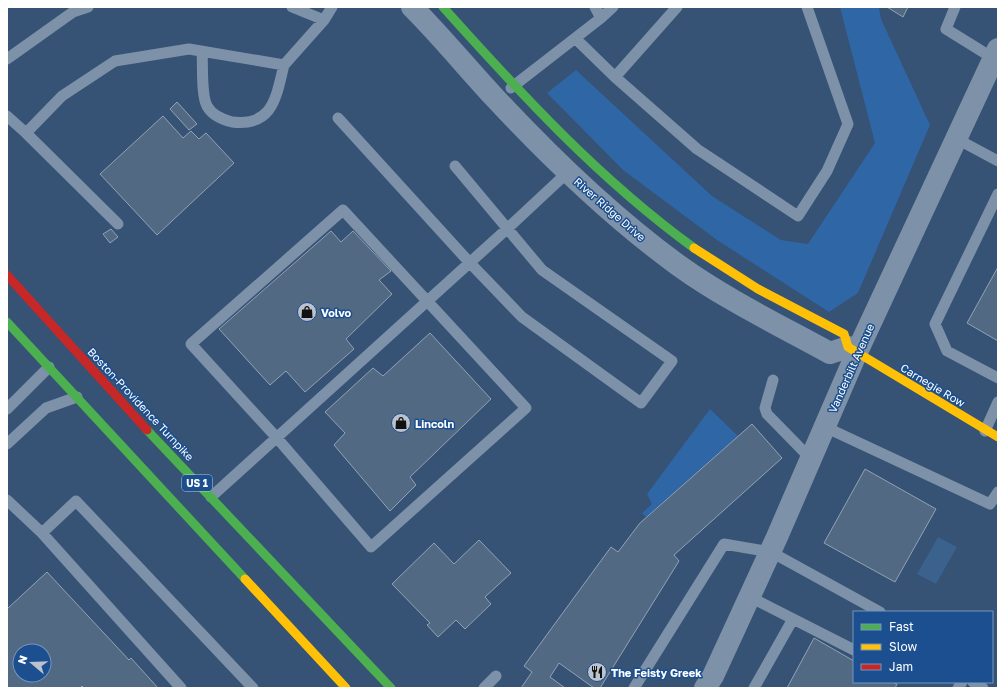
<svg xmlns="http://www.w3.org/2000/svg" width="1005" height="695" font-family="'Golos Text',sans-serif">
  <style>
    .green { fill: #2f66a5 }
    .water { fill: #3b618d }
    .building { fill: #526984; stroke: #92a2b6; fill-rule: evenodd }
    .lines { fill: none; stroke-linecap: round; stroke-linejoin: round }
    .lane { stroke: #7d92a8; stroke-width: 11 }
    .street { stroke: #7d92a8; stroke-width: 22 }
    .fast { stroke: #4caf50; stroke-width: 9 }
    .slow { stroke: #ffc107; stroke-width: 9 }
    .jam { stroke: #c62828; stroke-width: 9 }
    .labels { text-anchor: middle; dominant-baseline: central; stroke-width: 3; stroke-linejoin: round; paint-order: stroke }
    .shield { fill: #1b4f8f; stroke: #bbcadd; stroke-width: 1 }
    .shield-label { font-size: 10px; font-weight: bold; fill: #fff }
    .street-label { font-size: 11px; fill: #fff; stroke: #1b4f8f }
    .poi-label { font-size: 11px; font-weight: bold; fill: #fff; stroke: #1b4f8f; text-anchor: start }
  </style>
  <rect width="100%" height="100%" fill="#365274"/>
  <path class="green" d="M840,7h39l2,12 49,106 -72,168 -29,19 -112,-72 -94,-70 -76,-77 29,-23 136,126 69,44 27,4 67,-101z
    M710,409l28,27 -92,81 -4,-4 10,-9 -5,-10z"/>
  <path class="water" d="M938,537l19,10 -21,37 -19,-10z"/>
  <path class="building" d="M887,7h21l-5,10z
    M177,102l20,22 -8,6 -19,-21z
    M163,116l20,22 8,-7 8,8 7,-6 28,30 -77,72 -57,-61z
    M111,229l7,8 -8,6 -7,-9z
    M331,231l10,11 12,-11 38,40 -12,9 13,14 -46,45 8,10 -49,43 -19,-21 -16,14 -51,-56z
    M998,267v74l-31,-18z
    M430,333l61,66 -81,78 6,8 -26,26 -56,-66 11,-12 -20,-21 48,-44 10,8z
    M752,424l30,34 -108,97 5,6 -79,127h-6l-35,-25 -9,14 15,11h-44l11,-16 -8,-6 87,-119 7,5 22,-29z
    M865,469l71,40 -41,73 -71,-39z
    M479,540l32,33 -26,24 6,7 -26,25 -9,-9 -18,17 -11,-12 3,-2 -38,-39 42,-41 20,21z
    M47,572l82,88 2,-2 27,30h-74l-2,-2 -2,2h-73v-79zM20,651h24v24h-24z
    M814,638l40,23v21h38l5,2 -2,4h-108z"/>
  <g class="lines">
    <path class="lane" d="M292,7l32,13
      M955,7l-9,22 50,31
      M601,18l12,-11
      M576,39l39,38 62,-70
      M202,51c1,14 -1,44 5,55 5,9 17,14 25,16 42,5 44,-26 52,-57
      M7,59l66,-47 15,-5
      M615,77l82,72 101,67 29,-45 21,-47 -41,-117
      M511,88l90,-70 -6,-11
      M7,116l19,17 36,-37 53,-35 74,-12 95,16 40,-45 8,-13
      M338,118l132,145 52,54 119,86 31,-42 -130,-91 -87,-104
      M26,133l92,91
      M957,139l41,22
      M998,194l-63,130 12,27 51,27
      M343,210l183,198 -155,139 -94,-109 -86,-94z
      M773,380l-8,28 2,6 44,45
      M7,409l42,-42
      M825,427l165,77 8,-12
      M985,431l13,-29
      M7,444l39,-36 31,-11
      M211,497l297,-269 60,-56
      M7,500l35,33 139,155
      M42,533l34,-32 177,187
      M750,597l104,53
      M973,682l10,6
      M484,688l12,-12
      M634,688l90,-144 47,8 109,60
      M754,688l39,-69
      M958,688l4,-6"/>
    <path class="street" d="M412,7c29,29 55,61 83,91 56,60 117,119 183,167 47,34 101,60 152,88l18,-6
      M705,688l8,-12 64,-139 80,-185 141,-303"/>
    <path class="fast" d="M443,7c78,87 156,172 251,241
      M7,322l238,257
      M147,430l244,258"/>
    <path class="slow" d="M694,248l64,41 86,45 4,13 150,90
      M245,579l101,109"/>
    <path class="jam" d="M7,275l140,155"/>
  </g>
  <defs>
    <g id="shop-disc" transform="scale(1)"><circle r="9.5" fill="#b9c2ce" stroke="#1b4f8f"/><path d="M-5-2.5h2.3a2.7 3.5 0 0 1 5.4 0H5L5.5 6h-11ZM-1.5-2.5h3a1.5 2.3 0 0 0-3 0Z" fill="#111"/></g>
    <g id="restaurant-disc" transform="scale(1)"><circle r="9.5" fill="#b9c2ce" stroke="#1b4f8f"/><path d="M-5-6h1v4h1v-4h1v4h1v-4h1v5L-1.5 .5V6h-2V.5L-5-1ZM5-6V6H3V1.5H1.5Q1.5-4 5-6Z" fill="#111"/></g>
  </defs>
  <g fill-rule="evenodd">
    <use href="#shop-disc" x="307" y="312"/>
    <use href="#shop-disc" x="401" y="423"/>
    <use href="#restaurant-disc" x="597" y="672"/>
  </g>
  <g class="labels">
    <rect class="shield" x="182" y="475" width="30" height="16" rx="3"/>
    <g class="shield-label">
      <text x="197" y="483">US 1</text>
    </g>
    <g class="street-label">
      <text transform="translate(610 209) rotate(41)">River Ridge Drive</text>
      <text transform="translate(851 368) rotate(-66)">Vanderbilt Avenue</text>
      <text transform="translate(933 385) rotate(31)">Carnegie Row</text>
      <text transform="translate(141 404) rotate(47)">Boston-Providence Turnpike</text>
    </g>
    <g class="poi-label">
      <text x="321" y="312">Volvo</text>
      <text x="415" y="423">Lincoln</text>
      <text x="611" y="672">The Feisty Greek</text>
    </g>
  </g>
  <rect width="1005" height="695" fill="none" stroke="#ffffff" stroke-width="16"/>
  <rect x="853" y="611" width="140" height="72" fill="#1b4f8f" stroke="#7695bc"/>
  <rect x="861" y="624" width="20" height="6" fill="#4caf50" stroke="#7695bc"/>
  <text x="889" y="631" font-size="12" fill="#ffffff">Fast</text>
  <rect x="861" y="644" width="20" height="6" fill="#ffc107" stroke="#7695bc"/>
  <text x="889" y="651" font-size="12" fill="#ffffff">Slow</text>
  <rect x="861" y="664" width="20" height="6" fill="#c62828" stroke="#7695bc"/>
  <text x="889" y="671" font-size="12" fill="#ffffff">Jam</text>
  <g transform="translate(32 663) rotate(289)"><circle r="19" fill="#1b4f8f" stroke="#7695bc"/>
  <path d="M0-3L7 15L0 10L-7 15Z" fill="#b9c2ce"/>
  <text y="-6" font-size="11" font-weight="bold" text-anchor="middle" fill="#ffffff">N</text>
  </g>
</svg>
